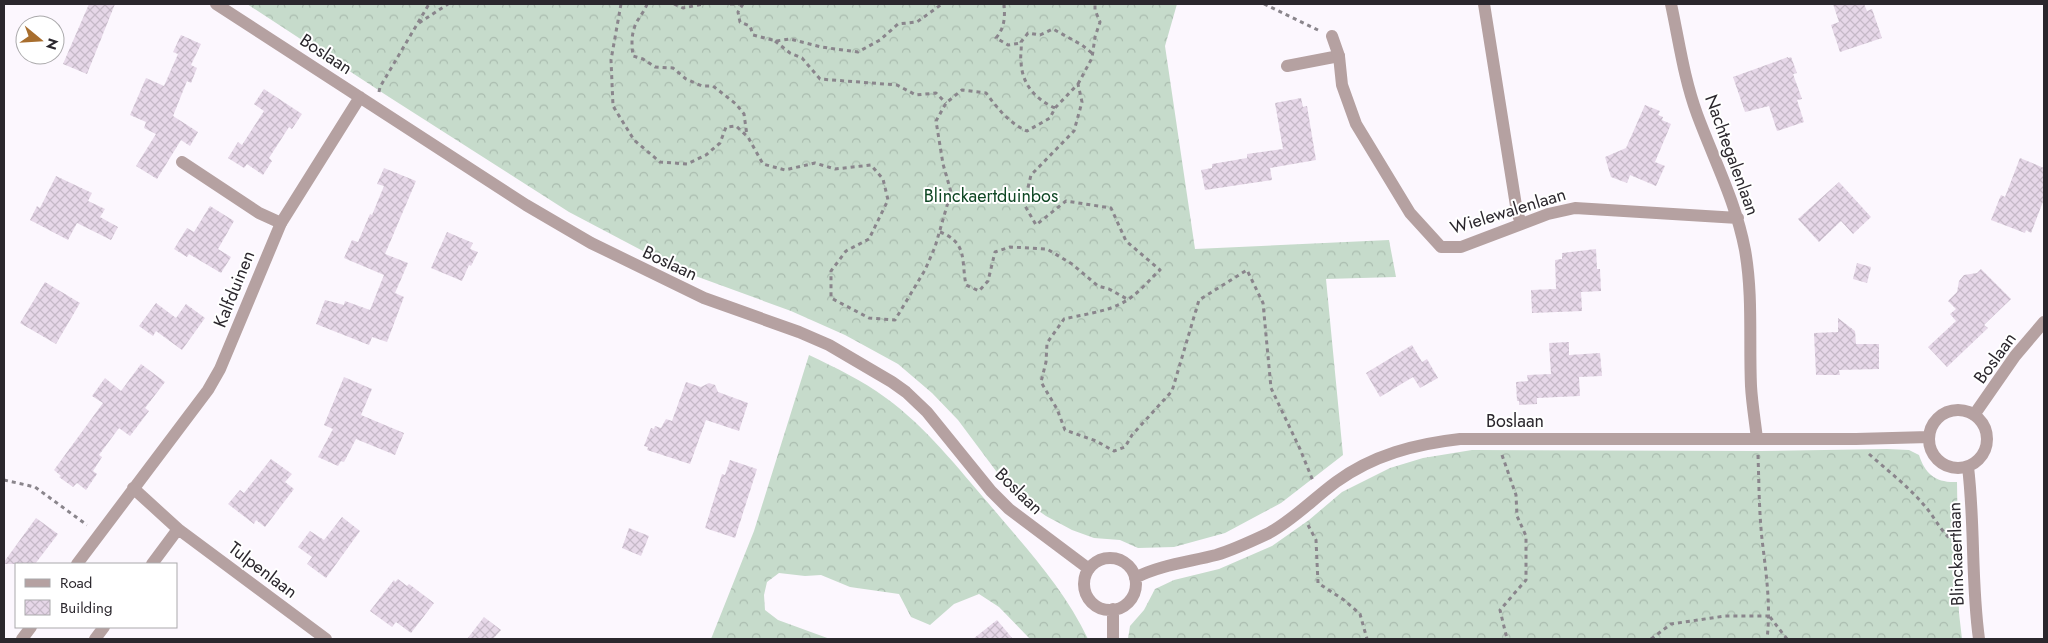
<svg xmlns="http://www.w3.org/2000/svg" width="2048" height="643" font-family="Jost,sans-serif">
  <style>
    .forest { fill: url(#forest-crowns) }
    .building { fill: url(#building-cross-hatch) }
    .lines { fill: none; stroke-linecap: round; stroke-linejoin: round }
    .path { stroke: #8a858c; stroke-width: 3; stroke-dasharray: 4 4; stroke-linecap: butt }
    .service { stroke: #b5a1a1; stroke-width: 12 }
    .minor { stroke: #b5a1a1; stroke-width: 12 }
    .labels { text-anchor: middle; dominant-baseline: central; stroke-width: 4; stroke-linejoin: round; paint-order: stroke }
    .street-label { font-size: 18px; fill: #2b272d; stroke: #fff }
    .park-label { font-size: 18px; fill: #0f4724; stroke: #fff }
  </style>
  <defs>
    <pattern id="forest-crowns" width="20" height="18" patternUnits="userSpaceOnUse" patternTransform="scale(1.25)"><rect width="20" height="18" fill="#c6dbcb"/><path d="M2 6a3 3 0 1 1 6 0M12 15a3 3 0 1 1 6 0" fill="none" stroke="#aabcaf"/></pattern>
    <pattern id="building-cross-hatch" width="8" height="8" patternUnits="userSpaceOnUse" patternTransform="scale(1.25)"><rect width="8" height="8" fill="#e6d7e8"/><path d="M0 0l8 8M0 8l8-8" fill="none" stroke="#c5b9c7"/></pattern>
  </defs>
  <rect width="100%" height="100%" fill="#fcf7fe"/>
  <path class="forest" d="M247,4h930l-12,42 30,203 194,-9 7,37 -70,2 17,176 -62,48 -56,30 -51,14 -36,1 -18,-8 -26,-2 -22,-8 -26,-14 -20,-14 -24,-23 -44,-59 -26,-27 -34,-29 -53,-29 -54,-24 -112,-41 -110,-58 -180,-115z
    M809,355c27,13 53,25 77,43 40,29 71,69 103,106 36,43 75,84 99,135h-58l-31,-32 -20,-13 -25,10 -24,21 -19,-8 -12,-23 -49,-7 -29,-12 -16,1 -26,-3 -12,9 -3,13 1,15 13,10 52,19h-119l43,-108z
    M1887,449l22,1 10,5c6,19 17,28 38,27l2,131 3,26h-834l2,-13 14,-16 11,-21 19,-9 45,-11 53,-23 37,-26 33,-28 48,-24 33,-10 49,-8 289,1z"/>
  <path class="building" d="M89,4h26l-28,70 -24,-10z
    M1833,4h31l3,7 5,-2 10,29 -42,14 -9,-27 8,-3z
    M181,35l20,9 -10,21 6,3 -6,15 -4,-2 -14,35 25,16 -8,14 -9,-6 -24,39 -21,-13 20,-32 -12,-6 2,-6 -16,-7 16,-37 18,8 14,-32 -5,-2z
    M1788,57v1l3,-1 6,16 -4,1 9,25 -5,1 7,22 -27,9 -8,-25 -24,6 -12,-35z
    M264,89l38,25 -10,15 -3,-2 -20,31 3,3 -9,14 -16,-11 -3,4 -16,-10 10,-16 4,3 22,-34 -10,-7z
    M1301,98l2,9 4,-1 9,54 -46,8 2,12 -67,10 -4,-20 11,-2v-4l35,-6v-4l36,-5 -8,-46z
    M1645,105l15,6 -2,4 5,2 -1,3 9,4 -16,38 10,4 -9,20 -26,-11 -3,8 -16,-6 -6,-20 21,-9z
    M2020,158l24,10v31l-13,34 -5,-3 -1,3 -34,-13 10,-25 4,2z
    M384,168l32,13 -31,73 23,9 -13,30 9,4 -17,45 -15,-5 -3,8 -53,-21 9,-24 19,5 1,-4 25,9 14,-35 -40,-17 8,-18 6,2 12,-28 2,1 12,-29 -7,-2z
    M56,176l36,17 -4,8 17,8 -5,8 18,10 -7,13 -34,-17 -9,17 -38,-20 7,-14 3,2z
    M1839,182l32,35 -18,17 -12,-13 -22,21 -21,-23z
    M210,206l24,15 -16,28 13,8 -10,16 -32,-19 -2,3 -13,-8 13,-21 7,4z
    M447,232l26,11 -3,6 8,3 -7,14 -2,-1 -7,16 -31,-13z
    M1596,249l1,20h3l1,22 -20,1 1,19 -50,2 -1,-23 25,-1 -1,-29 7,-1v-6z
    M1857,263l14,4 -4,16 -14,-4z
    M1981,269l30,30 -27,26 4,3 -41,39 -19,-20 28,-26 -6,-7 6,-5 -8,-8 9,-9 2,-11 5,-6 13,-2z
    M45,282l35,21 -24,41 -36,-21z
    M156,303l20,15 10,-14 19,14 -23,32 -26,-19 -3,5 -14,-10z
    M1838,318l17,13 1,13h23v25l-40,1 1,5h-24l-2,-42 24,-1z
    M1569,342v13l31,-2 2,23 -23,1 1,19 -43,2v6l-18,1v-4h-2l-1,-19 12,-1 -1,-6 24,-1 -2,-31z
    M1412,345l10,17 5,-3 11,19 -18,10 -7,-11 -33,20 -14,-24z
    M141,364l24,18 -20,26 4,3 -19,25 -11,-8 -20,27 3,2 -9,14 4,3 -11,16 -9,-7 -4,4 -14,-10 2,-1 -7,-6 49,-67 -11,-7 13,-18 16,13z
    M344,377l28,12 -11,26 43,18 -9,22 -39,-16 -12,23 -3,-1 -3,5 -20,-9 15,-28 -9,-4z
    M686,382l15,5 8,-4 6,2 3,7 30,11 -9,28 -33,-11 -16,44 -43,-14 1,-3 -4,-1 7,-18 3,1 1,-3 6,2 5,-9 6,2z
    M271,459l21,15 -7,8 9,7 -29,38 -9,-7 -2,4 -26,-20 12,-14 4,3z
    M730,460l27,9 -22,69 -30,-10 17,-54 3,1z
    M342,517l18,14 -34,47 -19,-14 5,-7 -14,-10 12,-16 14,9z
    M36,518l22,16 -23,30h-31v-2z
    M629,528l20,8 -8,20 -19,-8z
    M398,579l9,7 2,-2 25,19 -23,30 -15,-11 -4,5 -22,-16 24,-31 1,2z
    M484,617l17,13 -8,9h-26z
    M997,620l16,19h-40z"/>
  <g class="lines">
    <path class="path" d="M621,4l-10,56 2,46 21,34 26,22 27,2 19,-9 14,-12 6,-16 10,-1 12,11 15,27 22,6 30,-7 20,6 36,-4 12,14 5,21 -19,39 -23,12 -15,20v27l38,20 26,2 30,-50 10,-23 16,-55 -8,-28 -7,-43 10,-18 16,-13 24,3c12,16 23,30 41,38l23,-13 5,-10 23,-24 4,18 -8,29 -43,44 -7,29 12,21 30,-24 45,7 15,33 34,29c-13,12 -25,28 -42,35 -14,7 -38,10 -54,14l-17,24 -1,19 -5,20 16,27 8,21 31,11 18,10 11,-4 7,-12 40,-44 27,-91 48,-30 16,33 8,85 29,61 13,32
      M647,4c-3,9 -11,16 -13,25 -3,9 -2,18 -1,27l10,3 12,8 18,1 13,11 16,7h11l23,18 8,10 3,22
      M674,4l9,4 21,-4
      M730,4h12
      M743,4l-5,8 2,10 10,4 3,9 23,6 14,-2 31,8 37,5 22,-12 18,-16 19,-2 25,-18
      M1004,4c1,13 1,23 -8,34l12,7 13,-2
      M1264,4l54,26
      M419,23l29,-19
      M775,41l15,12 12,5 18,21 77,6 19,10 20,-2 10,10
      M1078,84l14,-26 3,-21 5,-15 -5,-12v-6
      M379,92l1,-5 49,-83
      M1055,108c-20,-9 -33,-24 -34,-46 -1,-7 1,-13 0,-20l7,-9 12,2 13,-6 29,16 11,9
      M940,232c28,11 21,28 26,53l13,6 9,-10 7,-29 15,-5 37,2 25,15 26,22 11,3 18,10
      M1869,454c19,17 39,32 55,51 11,12 18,30 33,39
      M1502,455l14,40 1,21 9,20v44l-26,30 7,29
      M1758,455c1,28 1,56 4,84 4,34 9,66 5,100
      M4,480l31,7 52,38
      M1308,525l8,15 2,43 26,17 16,14 7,25
      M1770,617l17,22
      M1651,639l20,-15 54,-8h45"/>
    <path class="service" d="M1484,4l33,208 4,11
      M1287,66l52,-10
      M182,162l77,51 22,10"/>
    <path class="minor" d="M216,4l310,201 65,38 113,55 95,34 30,13 63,37 14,10 21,20 64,79 18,18 80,60
      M1671,4c8,37 13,75 26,110 17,46 39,88 48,136 8,45 4,91 6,136 1,18 4,35 6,53
      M1332,36l7,20 3,29 14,39 54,89 31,34h20l87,-33 27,-6 163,10
      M1929 439a29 29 0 1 1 58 0a29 29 0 1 1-58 0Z
      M1974,415l41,-59 29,-34
      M1968,467c7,57 3,115 11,172
      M133,488l45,41 -26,35
      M178,529l148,110
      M1084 584a26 26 0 1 1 52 0a26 26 0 1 1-52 0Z
      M77,564l131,-174 12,-21 61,-146 79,-126
      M1135,578c25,-13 54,-16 81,-23 17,-5 36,-14 53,-22 24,-13 44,-34 67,-51 37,-27 79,-38 124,-43h396l73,-2
      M22,639l9,-12
      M95,639l9,-12
      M1113,639v-30"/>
  </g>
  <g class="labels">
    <g class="street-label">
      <text transform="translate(326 54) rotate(33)">Boslaan</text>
      <text transform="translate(1732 155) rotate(70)">Nachtegalenlaan</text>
      <text transform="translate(1508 211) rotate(-17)">Wielewalenlaan</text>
      <text transform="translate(670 263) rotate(25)">Boslaan</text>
      <text transform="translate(234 289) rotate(-68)">Kalfduinen</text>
      <text transform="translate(1995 358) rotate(-54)">Boslaan</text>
      <text x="1515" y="421">Boslaan</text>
      <text transform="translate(1019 491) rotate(44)">Boslaan</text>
      <text transform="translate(1956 554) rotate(-92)">Blinckaertlaan</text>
      <text transform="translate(263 570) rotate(37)">Tulpenlaan</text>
    </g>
    <g class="park-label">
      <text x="991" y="196">Blinckaertduinbos</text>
    </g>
  </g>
  <rect width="2048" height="643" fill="none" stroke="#2b272d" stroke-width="10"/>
  <rect x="15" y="563" width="162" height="65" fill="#ffffff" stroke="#aaa9ab"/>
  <rect x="25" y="579" width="25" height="8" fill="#b5a1a1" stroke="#aaa9ab"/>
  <text x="60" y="588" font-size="15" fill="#2b272d">Road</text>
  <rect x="25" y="600" width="25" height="15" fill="url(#building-cross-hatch)" stroke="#aaa9ab"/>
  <text x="60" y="613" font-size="15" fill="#2b272d">Building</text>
  <g transform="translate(40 40) rotate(108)"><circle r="24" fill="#ffffff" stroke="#aaa9ab"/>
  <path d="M0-4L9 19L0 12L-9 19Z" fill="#a86e2e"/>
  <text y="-8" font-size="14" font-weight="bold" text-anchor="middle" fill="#2b272d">N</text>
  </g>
</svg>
